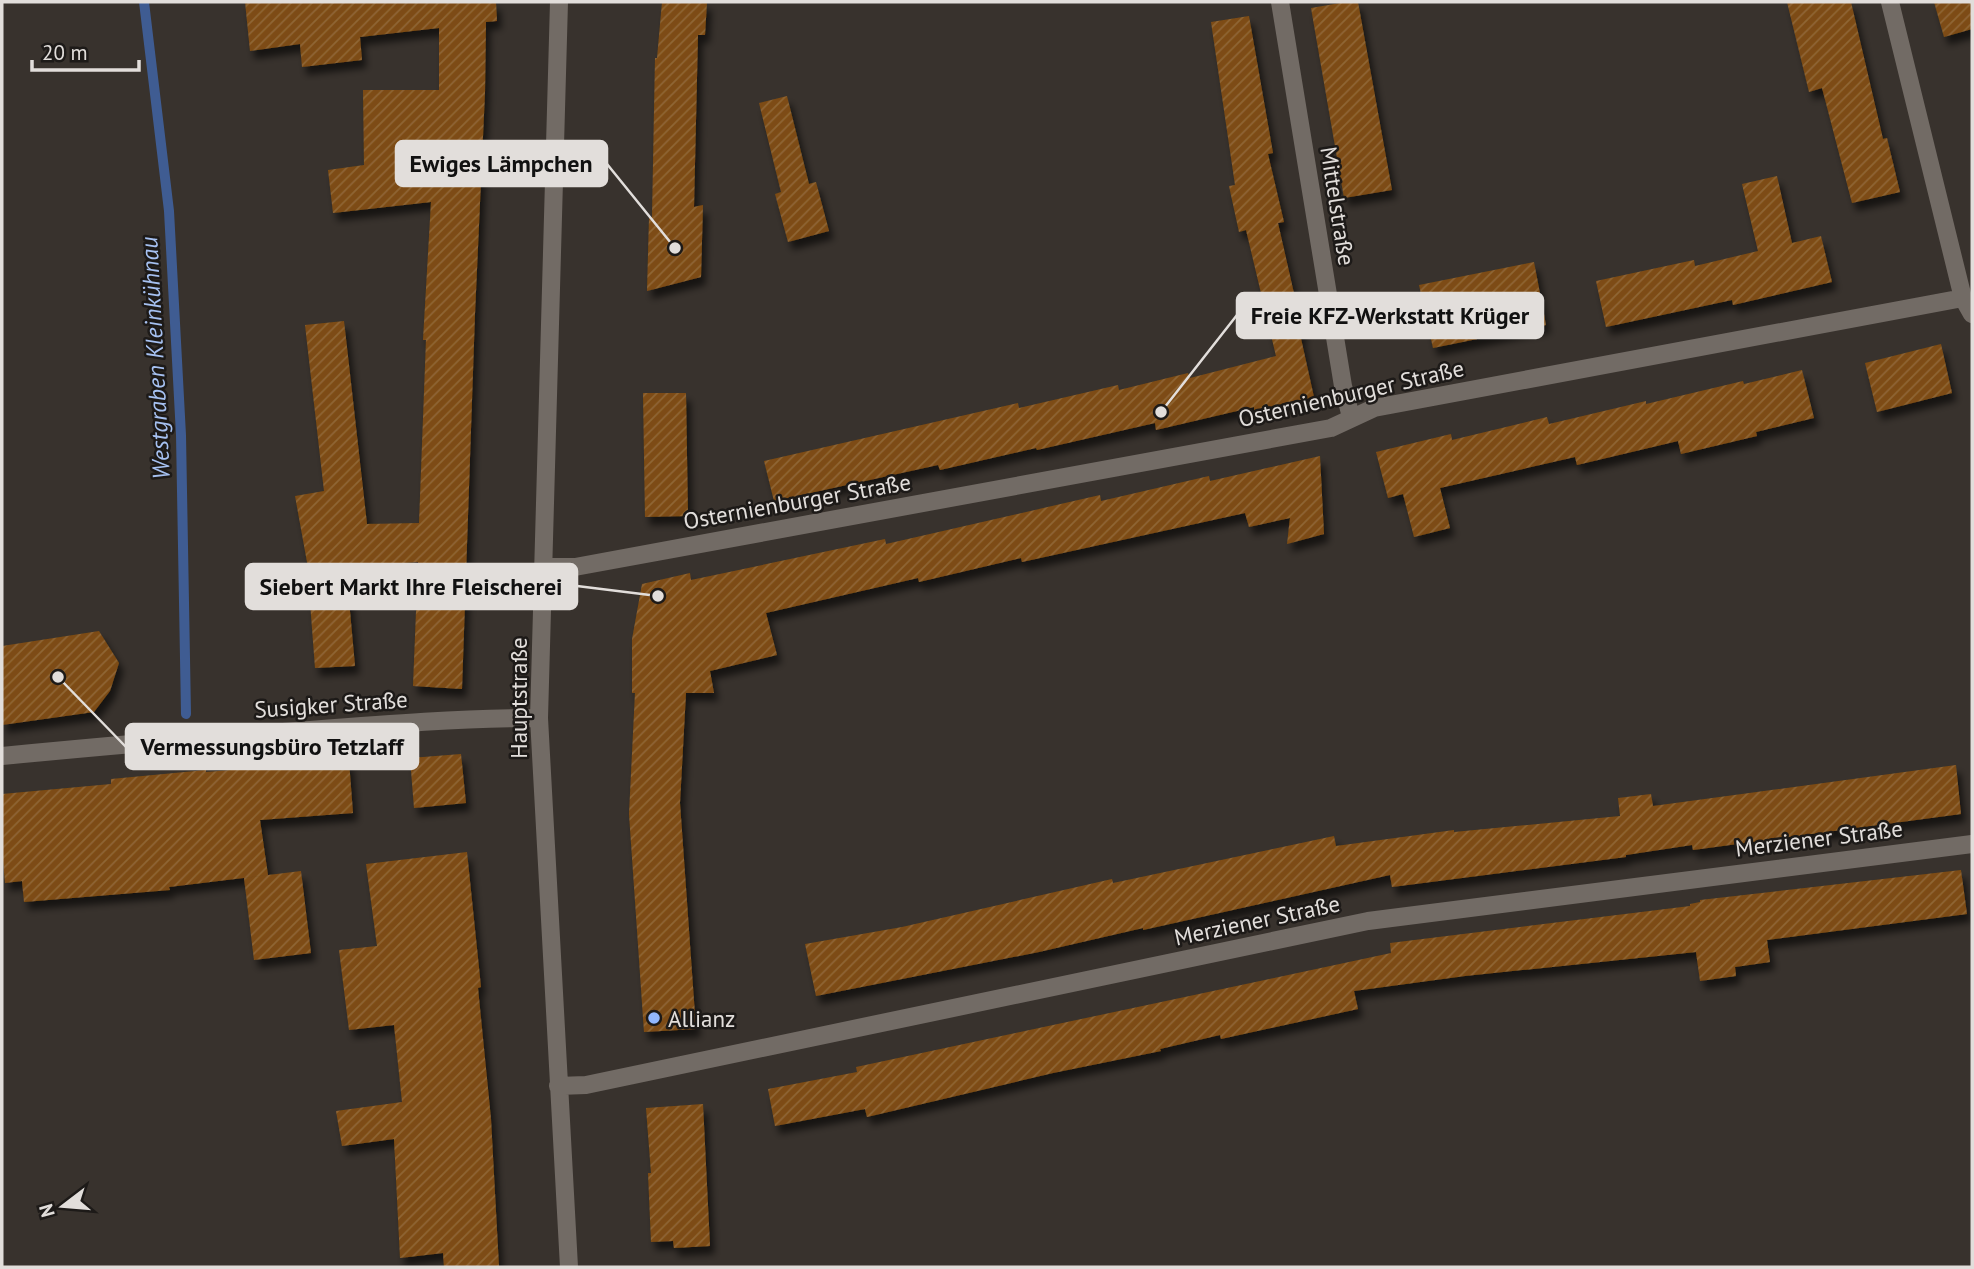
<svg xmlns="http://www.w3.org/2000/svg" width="1974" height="1269" font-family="'PT Sans',sans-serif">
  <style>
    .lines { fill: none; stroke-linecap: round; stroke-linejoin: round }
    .stream { stroke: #3f5c92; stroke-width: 10 }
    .building { fill: url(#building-hatch); filter: url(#shadow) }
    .street { stroke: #726b65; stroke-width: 18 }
    .poi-dot { fill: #92b7fd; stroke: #1d1a18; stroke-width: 2.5 }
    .labels { text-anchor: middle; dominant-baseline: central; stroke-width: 5; stroke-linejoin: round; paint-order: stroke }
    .street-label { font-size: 23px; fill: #e2dedb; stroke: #1d1a18 }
    .poi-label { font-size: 23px; fill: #e2dedb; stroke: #1d1a18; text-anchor: start }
    .water-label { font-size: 24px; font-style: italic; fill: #a6c1f1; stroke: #1d1a18 }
    .leader { fill: none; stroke: #e2dedb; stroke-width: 2.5 }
    .callout-dot { fill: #e2dedb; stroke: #1d1a18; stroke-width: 2.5 }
    .callout { fill: #e2dedb; stroke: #e2dedb; stroke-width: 2.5 }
    .callout-label { font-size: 24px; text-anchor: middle; font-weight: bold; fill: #111 }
  </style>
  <defs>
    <pattern id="building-hatch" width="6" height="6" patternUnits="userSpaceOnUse" patternTransform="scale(1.75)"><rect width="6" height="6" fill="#7d4c13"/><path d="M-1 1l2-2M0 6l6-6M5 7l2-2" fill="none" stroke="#8f6535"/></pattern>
    <filter id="shadow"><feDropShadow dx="4.5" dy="8" stdDeviation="3.5" flood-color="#0009"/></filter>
  </defs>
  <rect width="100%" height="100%" fill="#38322d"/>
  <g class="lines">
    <path class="stream" d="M144,2l25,209 12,224 5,279"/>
  </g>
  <path class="building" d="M245,2h251l1,19 -11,1 -1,70 -10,222 -13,375 -49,-3 5,-124 -72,5 9,99 -40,2 -8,-106 -12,-66 29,-5 -19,-166 39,-4 23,203 52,-1 7,-183h-3l8,-138 -98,11 -5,-43 36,-5 -1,-75h76v-62l-79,9 2,23 -60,7 -2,-23 -50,7z
    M662,2h45l-2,33h-7l-4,172 9,-2 -2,72 -54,14 2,-73 3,-1 3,-159h2z
    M1346,2h12l34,188 -48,8 -33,-190z
    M1787,2h64l32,137 4,-1 13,54 -48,11 -30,-115 -13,4z
    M1934,2h38v27l-28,8z
    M1249,16l24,137 -5,1 16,68 -6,1 25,110 -3,1 14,63 -60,13v-3l-98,23 -1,-7 -118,27 -1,-2 -96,22 -2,-5 -164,36 -10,-40 254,-58 1,5 99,-23 1,5 69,-17 2,5 86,-22 -30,-126 -7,2 -10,-46 6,-1 -24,-163z
    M787,96l22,88 7,-2 13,49 -41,11 -13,-48 6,-2 -22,-89z
    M1777,176l15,67 29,-7 11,46 -99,23 -1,-5 -126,27 -10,-46 98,-21 1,6 63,-15 -16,-67z
    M1534,262l12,63 -113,23 -14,-63z
    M1941,344l11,49 -75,19 -12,-49z
    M1802,370l12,48 -58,14 1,4 -76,18 -3,-13 -101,24 -2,-8 -135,31 10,40 -36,9 -11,-43 -15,4 -12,-46 75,-18 1,6 95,-23 2,7 97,-23v3l97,-23 1,3z
    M643,393h43l2,123 -43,1z
    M1320,456l4,78 -37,10 3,-26 -41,9 -4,-14 -223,49 -1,-4 -102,24 -1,-4 -152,35 11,42 -67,16 4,22h-28l-6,110 16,226 -52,3 -15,-218 6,-121h-3v-54l10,-55 48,-11 1,7 194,-41 1,5 214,-49 1,6 108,-25 1,5z
    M99,631l20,32 -9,28 -16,21 -92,13v-79z
    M461,754l5,49 -52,5 -4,-50z
    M349,761l4,52 -93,7 8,55 -99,12 1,3 -146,12 -2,-21 -17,2 -3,-34v-55l109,-10v-5l95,-9v2z
    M1956,765l5,49 -268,36 -1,-5 -66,10v2l-234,30 -2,-12 -247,55v-2l-104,24 -223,44 -11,-52 97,-17 210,-48 1,4 221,-47 2,10 118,-16v2l166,-16 -2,-18 33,-4 2,12z
    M467,852l14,135 -3,1 13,131 8,148h-55l-1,-14 -43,5 -6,-119 -52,7 -6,-35 66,-9 -8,-77 -45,5 -10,-80 38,-4 -11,-82z
    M1961,870l6,44 -200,26 3,22 -35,5 1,9 -36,5 -4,-29 -231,24 -111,15 4,18 -137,30 -1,-4 -60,14 1,2 -108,22 -186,44 -2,-8 -90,17 -7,-37 89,-17 -1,-5 535,-114 -1,-10 300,-37v-2l10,-2v-2z
    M301,871l10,82 -57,7 -10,-82z
    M703,1104l7,142 -36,2 -1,-7 -22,1 -3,-69h3l-5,-65z"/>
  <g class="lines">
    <path class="street" d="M559,2l-20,716 30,549
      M1280,2l63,384 8,31
      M1890,2l73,296 9,16
      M544,567h31l756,-139 43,-20 589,-110
      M2,756c103,-10 205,-19 308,-26 76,-6 153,-12 229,-12
      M558,1086l28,-1 782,-164 604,-77"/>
  </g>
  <circle class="poi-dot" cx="654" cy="1018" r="7"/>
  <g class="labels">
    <g class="street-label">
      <text transform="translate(1338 206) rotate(81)">Mittelstraße</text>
      <text transform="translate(1351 393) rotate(-13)">Osternienburger Straße</text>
      <text transform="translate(797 501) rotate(-10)">Osternienburger Straße</text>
      <text transform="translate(518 698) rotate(-90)">Hauptstraße</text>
      <text transform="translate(331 704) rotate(-4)">Susigker Straße</text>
      <text transform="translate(1819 838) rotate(-7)">Merziener Straße</text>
      <text transform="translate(1257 920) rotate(-12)">Merziener Straße</text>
    </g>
    <g class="poi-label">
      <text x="668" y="1018">Allianz</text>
    </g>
    <g class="water-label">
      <text transform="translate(155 358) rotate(-93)">Westgraben Kleinkühnau</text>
    </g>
  </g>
  <path class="leader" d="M675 248L607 164M1161 412L1237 315M658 596L577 586M58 677L126 747"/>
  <g class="callout-dot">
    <circle cx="675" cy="248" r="7"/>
    <circle cx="1161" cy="412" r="7"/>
    <circle cx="658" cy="596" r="7"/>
    <circle cx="58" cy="677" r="7"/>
  </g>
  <g class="callout">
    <rect x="396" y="141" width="211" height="45" rx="7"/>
    <rect x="1237" y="293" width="306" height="45" rx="7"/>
    <rect x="246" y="564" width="331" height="45" rx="7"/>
    <rect x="126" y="724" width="292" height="45" rx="7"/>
  </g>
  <g class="callout-label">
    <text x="501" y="172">Ewiges Lämpchen</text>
    <text x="1390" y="324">Freie KFZ-Werkstatt Krüger</text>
    <text x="411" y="595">Siebert Markt Ihre Fleischerei</text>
    <text x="272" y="755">Vermessungsbüro Tetzlaff</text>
  </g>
  <rect width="1974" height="1269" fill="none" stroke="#e2dedb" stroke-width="7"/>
  <g transform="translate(63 1206) rotate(254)" stroke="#1d1a18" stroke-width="5" paint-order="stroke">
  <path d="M0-5L12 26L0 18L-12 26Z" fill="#e2dedb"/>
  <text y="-10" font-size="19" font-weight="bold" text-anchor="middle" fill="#e2dedb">N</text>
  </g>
  <path d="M32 60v10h107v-10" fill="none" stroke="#e2dedb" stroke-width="3.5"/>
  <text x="42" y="60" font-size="21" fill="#e2dedb" stroke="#1d1a18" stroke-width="5" paint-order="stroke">20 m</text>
</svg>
